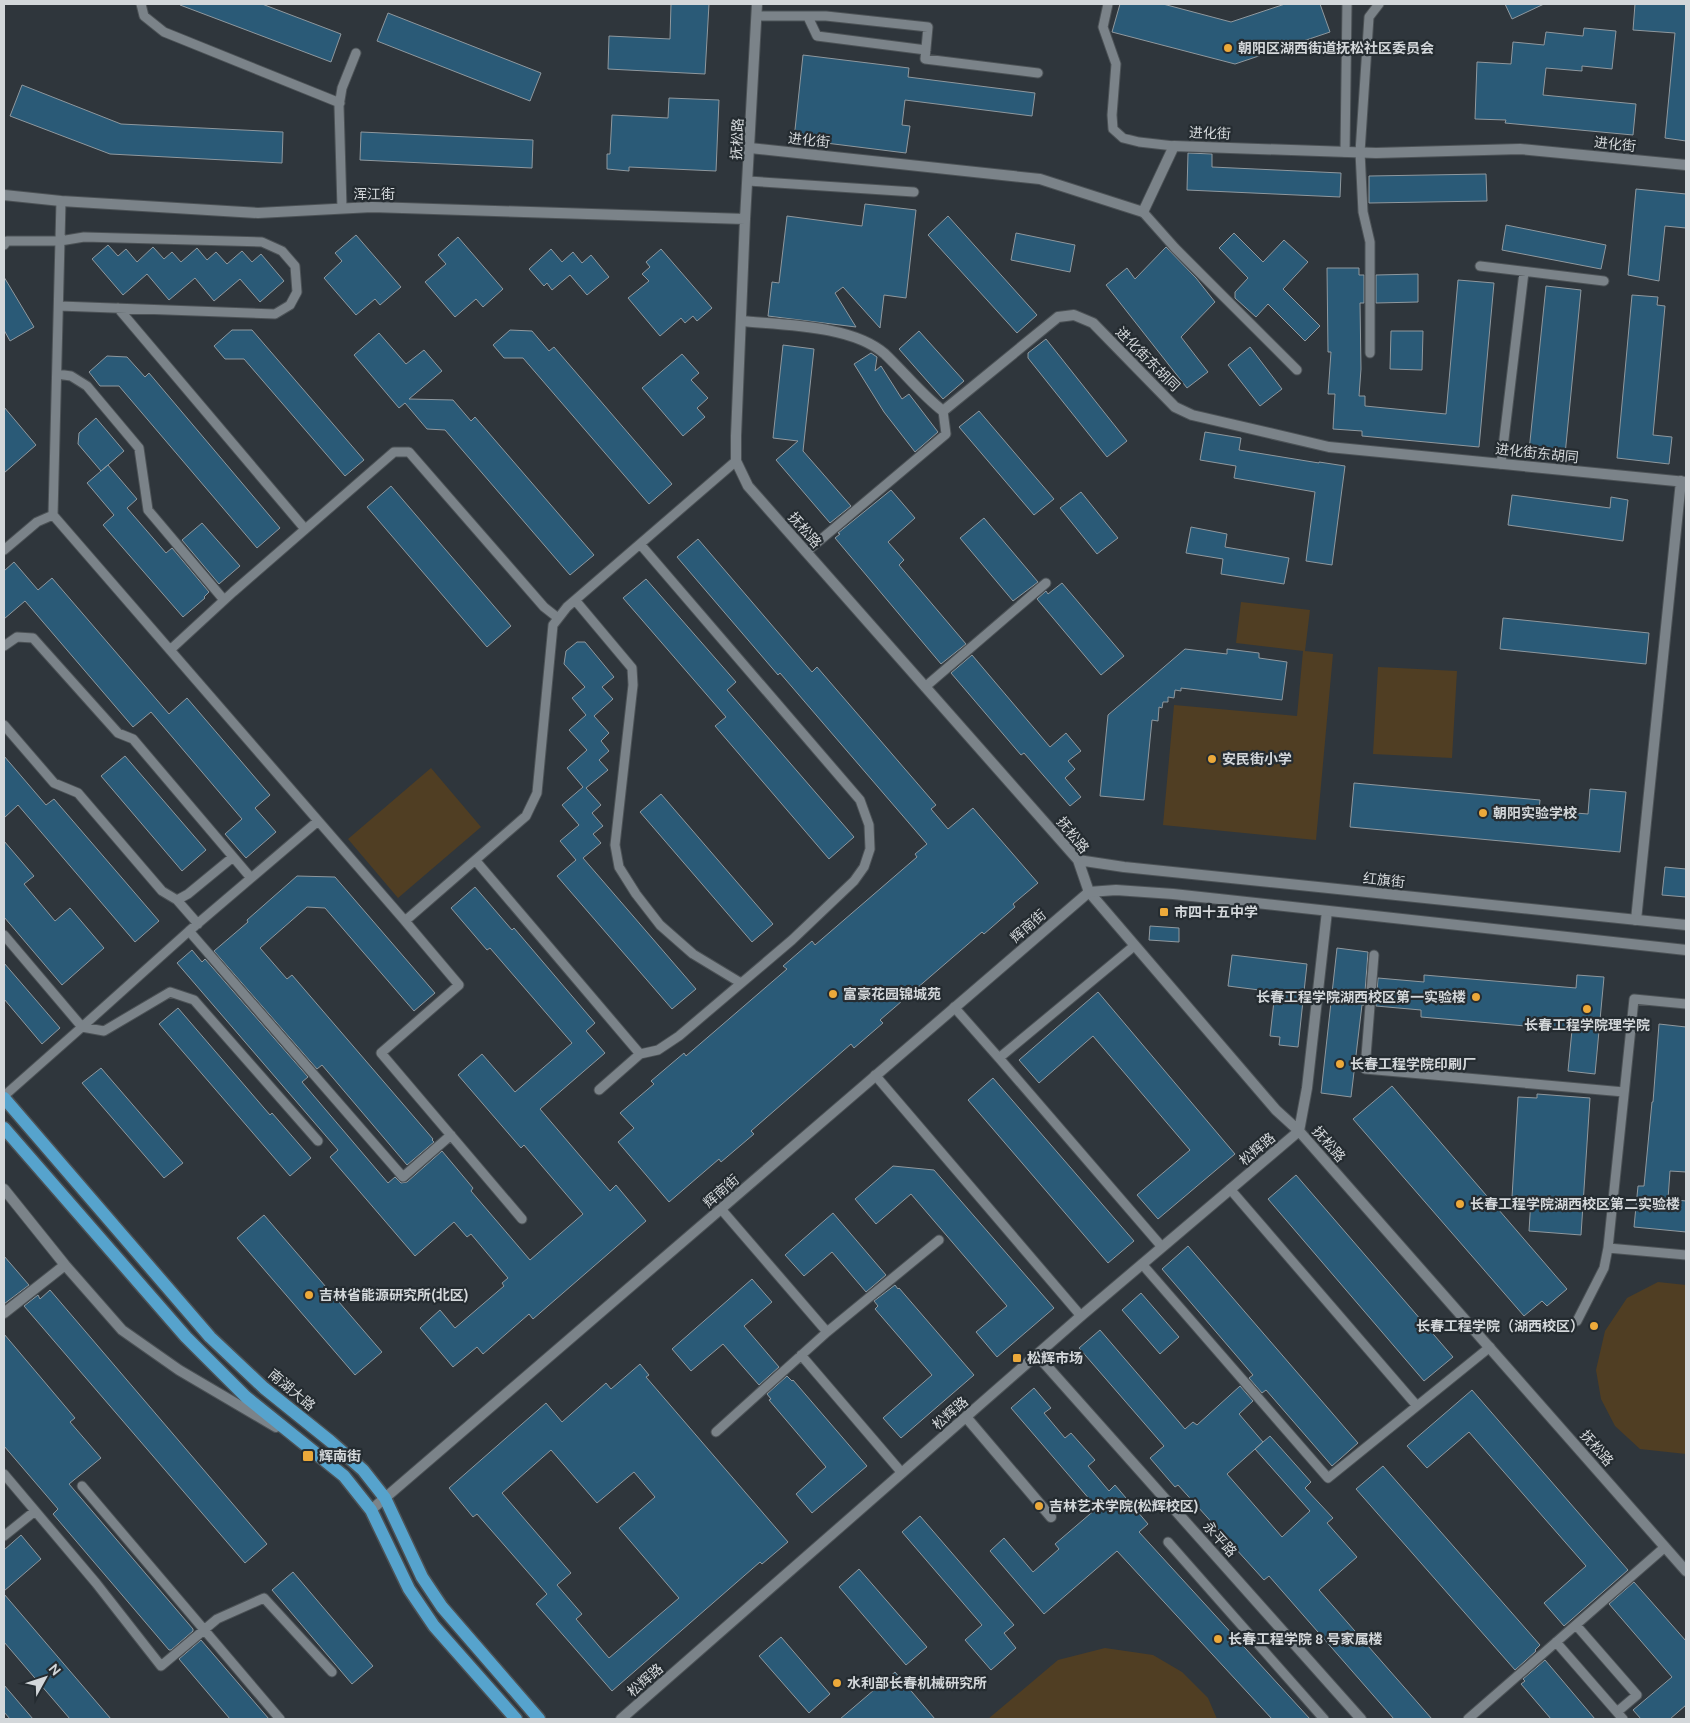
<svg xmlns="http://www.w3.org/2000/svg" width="1690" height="1723" font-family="Ubuntu,'Noto Sans SC',sans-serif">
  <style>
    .green { fill: #503e23 }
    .building { fill: #2a5a77; stroke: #8f989e; fill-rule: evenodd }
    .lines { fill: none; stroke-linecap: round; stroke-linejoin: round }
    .service-casing { stroke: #4c5256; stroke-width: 11 }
    .minor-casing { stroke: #4c5256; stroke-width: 12 }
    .tertiary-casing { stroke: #4c5256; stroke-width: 12 }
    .primary-casing { stroke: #4c5256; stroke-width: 15 }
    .service { stroke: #7b8389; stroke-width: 9 }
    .minor { stroke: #7b8389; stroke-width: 10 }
    .tertiary { stroke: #7b8389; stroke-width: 10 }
    .primary { stroke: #56a3cd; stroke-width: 12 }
    .poi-dot { fill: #eca93a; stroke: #252c31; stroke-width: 2 }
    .labels { text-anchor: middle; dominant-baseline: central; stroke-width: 4.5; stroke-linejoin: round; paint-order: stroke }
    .poi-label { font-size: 14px; font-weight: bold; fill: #d3d7da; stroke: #252c31; text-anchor: start }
    .street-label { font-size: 14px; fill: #d3d7da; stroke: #252c31 }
  </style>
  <rect width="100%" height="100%" fill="#2f363c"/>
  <path class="green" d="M1241,602l69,8 -5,41 28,3 -17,186 -153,-15 11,-120 123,11 6,-65 -67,-8z
    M1378,667l79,4 -5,87 -79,-4z
    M431,768l50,59 -83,71 -50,-59z
    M1658,1282l28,3v169l-46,-5 -25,-23 -14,-27 -5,-29 9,-39 22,-33z
    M1105,1648l48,7 29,17 26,26 9,21h-229l70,-59z"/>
  <path class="building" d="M181,4h81l79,30 -10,28 -151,-57z
    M671,4h38l-4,70 -97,-5 1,-33 61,3z
    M1120,4h43l68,18 54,-18h35l10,28 -95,32 -123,-32z
    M1505,4h39l-32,15z
    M1635,4h51v137l-21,-3 10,-105 -42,-3z
    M388,13l153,60 -11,28 -153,-60z
    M1584,28l32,3 -4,38 -30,-3v5l-36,-3 -3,27 93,9 -3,31 -128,-12 1,-3 -31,-1 2,-57 34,2 2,-22 31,3 2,-13 37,4z
    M803,55l106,13 -1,9 127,16 -3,23 -127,-16 -3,25 8,1 -4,27 -112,-14z
    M22,85l99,39 162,8 -1,31 -172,-9 -100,-38z
    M669,98l50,2 -3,71 -87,-4v4l-22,-2v-15h3l2,-39 56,3z
    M361,132l172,8 -1,28 -172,-8z
    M1188,153l24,1v13l129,6 -1,24 -153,-7z
    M1486,174l1,27 -118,2v-27z
    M1636,189l50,5v34l-21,-2 -6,55 -31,-6z
    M865,204l51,6 -10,88 -22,-3 -4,33 -37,-41 -8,6 21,34 -88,-11 4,-34 7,1 8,-67 75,10z
    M948,216l89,99 -20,18 -89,-98z
    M1506,225l100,20 -5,24 -99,-19z
    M1016,233l59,12 -5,27 -59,-12z
    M1234,233l29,29 21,-22 24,22 -25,27 37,37 -15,15 -37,-37 -12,13 -21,-19v-6l13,-14 -29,-30z
    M356,235l45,52 -21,18 -5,-6 -19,16 -32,-37 18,-17 -7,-8z
    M458,237l45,52 -20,18 -7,-8 -21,18 -30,-35 21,-18 -8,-9z
    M108,245l10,11 8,-7 11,13 16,-15 11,12 8,-7 9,10 16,-14 10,12 9,-8 11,12 15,-13 10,11 9,-8 23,27 -24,21 -20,-23 -26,22 -19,-23 -26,22 -22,-26 -24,21 -31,-36z
    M1166,247l30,31 19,24 -34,35 27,35 -21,16 -81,-103 21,-17 8,11z
    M551,249l11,13 11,-10 9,11 9,-8 18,22 -22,18 -17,-20 -18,15 -5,-7 -3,3 -15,-17z
    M661,249l51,59 -15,13 -4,-5 -8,7 -4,-5 -21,18 -32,-38 21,-17 -7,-7 8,-7 -4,-5z
    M1327,268h32v7h5v28h-4l1,66 -2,27h6v10l81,8 12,-134 36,3 -15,164 -117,-11v-5l-29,-2 2,-35h-7l3,-42h-3z
    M1418,274v28l-42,1v-28z
    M4,277l30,50 -24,14 -6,-11z
    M1546,286l35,4 -16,165 -36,-4z
    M1632,295l26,2 -1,8 8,1 -12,129 19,2 -3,27 -52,-6z
    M232,330h20l112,130 -19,16 -101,-117h-19l-11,-13z
    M510,330l22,1 17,20 5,-4 118,137 -23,20 -126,-146h-19l-11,-13z
    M919,331l45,50 -21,18 -44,-50z
    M1391,331h32l-1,39 -32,-1z
    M379,333l27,31 18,-14 18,21 -33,28 44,1 18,21 4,-4 119,138 -24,20 -125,-145 -18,-1 -22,-26 -6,5 -45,-53z
    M1046,339l81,102 -20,16 -79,-99v-5z
    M783,345l31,4 -11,102 48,55 -21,17 -54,-63 22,-19 -25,-3z
    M1250,347l32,42 -22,17 -32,-41z
    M871,353l6,4 -2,14 6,-5 21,33 7,-5 29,38 -23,20 -31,-40 -30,-48z
    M682,354l17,19 -8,7 17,18 -11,10 8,9 -22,19 -41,-48z
    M107,356l20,1 18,20 4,-4 131,155 -23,20 -138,-162h-19l-11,-14z
    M4,407l32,38 -32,28z
    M979,411l75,88 -20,16 -75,-88z
    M96,418l28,33 -23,20 -23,-27 1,-11z
    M1205,432l36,6 -2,12 80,13v-1l26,4 -13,99 -26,-4 9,-69 -81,-14 2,-12 -36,-6z
    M108,465l29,34 -10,9 39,45 6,-5 37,44 -5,5 1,1 -22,19 -80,-92 11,-10 -27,-32z
    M391,486l120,140 -24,21 -120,-140z
    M891,490l24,28 -27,24 16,18 -5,5 67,79 -25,20 -106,-126 5,-4 -2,-1z
    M1081,492l37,46 -21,16 -37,-46z
    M1512,495l98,13 1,-11 17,3 -5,41 -115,-16z
    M984,518l54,64 -25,19 -53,-63z
    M202,523l38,43 -21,18 -37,-44z
    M1191,527l36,7 -2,13 64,11 -5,26 -63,-10 2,-15 -37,-6z
    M698,539l114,133 5,-5 119,138 -5,4 17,20 25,-21 65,75 -25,21 2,3 -31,27 -2,-2 -102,88 3,3 -29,25 -3,-4 -100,87 3,3 -33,28 -2,-3 -50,43 -51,-60 16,-14 -14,-15 34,-29 -3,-3 33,-28 2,3 101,-87 -4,-3 29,-25 3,4 102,-88 -2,-3 12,-10 -147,-171 -2,2 -101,-118z
    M14,562l24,28 14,-12 117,136 18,-16 83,97 -15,13 21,24 -30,26 -21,-24 17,-15 -91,-107 -18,15 -108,-126 -21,18v-48z
    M646,579l90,103 -9,8 127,147 -25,22 -114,-133 11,-9 -103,-119z
    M1062,583l62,73 -23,19 -64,-76 9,-8 2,3z
    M1503,618l146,15 -3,31 -146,-15z
    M577,642h8l29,35 -12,10 11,12 -19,17 15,17 -8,8 8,10 -10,9 9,10 -22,18 15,17 -9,8 11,13 -10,8 8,9 -18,15 113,131 -24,20 -115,-133 19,-16 -16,-19 19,-16 -17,-20 21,-18 -16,-19 20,-18 -18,-20 17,-15 -14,-17 13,-11 -21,-23 2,-13z
    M1185,649l42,5v-5l32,4v5l28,4 -5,38 -101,-12v3l-6,-1 -1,8 -6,-1v5h-5l-1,6 -3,-1 -1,14 -6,-1 -8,80 -44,-4 8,-81z
    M972,655l78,92 16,-14 15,18 -13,10 7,8 -10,9 16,19 -11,9 -46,-53 -3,2 -70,-82z
    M4,756l42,49 8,-6 105,122 -24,21 -117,-137 -14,13z
    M125,756l81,94 -24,21 -81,-95z
    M1354,783l186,17 -1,10 49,4 2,-25 36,3 -6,60 -270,-25z
    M661,794l112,130 -21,18 -112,-130z
    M4,841l30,35 -10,8 31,37 15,-13 34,40 -42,37 -58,-68z
    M1665,867l21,2v28l-24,-2z
    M297,876l38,1 100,116 -21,18 -89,-103 -18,-1 -47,41 27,31 5,-4 141,164 -1,1 2,2 -27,23 -85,-100 -5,4 -103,-118 34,-29 -1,-2z
    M475,887l37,43 2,-2 81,95 -9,8 19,22 -65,56 70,82 6,-6 30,36 -113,98 -4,-5 -46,40 -6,-7 -24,20 -33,-39 20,-18 15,18 49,-42 -2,-3 6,-5 -37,-44 -4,3 -13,-15 -39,34 -85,-99 8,-7 -161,-187 15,-13 10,12 3,-3 103,118 -6,5 86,101 7,-6 6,6 6,-1 35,-31 31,37 -2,3 59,69 53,-46 -59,-69 -3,3 -63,-73 24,-21 33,38 57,-49 -82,-95 -3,2 -36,-42z
    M1150,926l29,2v14l-30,-2z
    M1337,948l31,4 -4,53h-2l-11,92 -30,-4z
    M1232,955l75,9 -9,83 -19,-2 1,-8 -10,-1 5,-44 -47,-6z
    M4,963l56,65 -18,16 -38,-45z
    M1424,975l152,13 1,-13 27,2 -9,97 -27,-3 4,-41 -151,-13v-7l-45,-4 2,-28 46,4z
    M1098,992l137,162 -77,65 -21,-24 53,-45 -97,-114 -54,47 -20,-23z
    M178,1008l92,107 2,-2 39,45 -21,18 -131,-152z
    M1659,1024l27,3v145l-16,-1 -2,28 18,2v31l-52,-5 4,-41h6l8,-84h1z
    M101,1068l82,95 -19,15 -82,-95z
    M993,1078l141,163 -26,22 -140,-163z
    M1392,1086l175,203 -20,17 -5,-5 -18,15 -171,-197z
    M1537,1094l53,4 -9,137 -52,-4 2,-32 -19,-2 6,-100 19,1z
    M893,1166l41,4 120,138 -57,49 -21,-25 31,-26 -96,-112 -35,30 -21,-25z
    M1296,1175l157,182 -29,24 -156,-182z
    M833,1213l53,62 -20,17 -34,-40 -28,24 -19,-21z
    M264,1215l118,137 -27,23 -118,-137z
    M1188,1246l170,197 -26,23 -66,-76 -4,3 -13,-15 4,-3 -91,-106z
    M4,1256l25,29 -25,19z
    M752,1279l20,23 -28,24 35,41 -20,18 -36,-41 -32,27 -19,-22z
    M895,1285l3,4 1,-1 75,87 -73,63 -18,-20 49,-43 -57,-66 3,-3 -4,-5z
    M50,1290l217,254 -22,19 -221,-257 14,-11 2,4z
    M1141,1293l38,44 -19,17 -38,-44z
    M1100,1330l85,99 8,-7 4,3 43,-39 13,15 -14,13 24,28 -36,32 55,63 28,-26 -55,-62 15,-13 41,46 -6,6 28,30 -6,5 30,34 -38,33 113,129h-38l-125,-143 -5,4 -86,-95 -3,2 -25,-29 14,-12 -85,-98z
    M4,1334l71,84 -5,4 31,36 -32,26 124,145v2l-22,19h-2l-116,-136 5,-5 -54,-63z
    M640,1364l9,11 -3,2 142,165 -26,22 -2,-2 -148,129 -76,-87 11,-10 -70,-80 -4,3 -24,-29 97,-85 16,19 44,-39 5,6zM551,1450l46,53 37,-31 21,25 -36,31 60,70 -70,60 -33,-39 6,-5 -25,-29 14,-12 -69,-80z
    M787,1376l5,5 1,-1 74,86 -55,47 -16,-19 30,-27 -57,-67 2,-1 -4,-5z
    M1034,1388l17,20 -7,5 21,25 6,-5 24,27 -7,6 21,25 6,-6 33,39 -9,8 171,187h-38l-155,-168 -73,63 -54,-63 14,-13 29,34 26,-23 -4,-5 42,-36 -86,-100z
    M1472,1390l156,180 -64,56 -20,-23 42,-37 -117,-134 -42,36 -20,-22z
    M1383,1466l157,179 -5,5 1,1 -21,19 -159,-181z
    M920,1516l94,109 -10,8 12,15 -25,22 -26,-30 17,-15 -80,-93z
    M21,1535l20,24 -37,32v-41z
    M859,1569l68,78 -21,18 -67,-78z
    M293,1572l80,94 -21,18 -80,-94z
    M1634,1582l52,59v64l-16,14h-29l-8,-9 39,-33 -63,-73z
    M4,1594l107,125h-41l-66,-77z
    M781,1637l49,57 -21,19 -50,-57z
    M201,1640l68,79h-39l-51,-60z
    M1545,1660l50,59h-44l-30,-35 4,-3 -2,-2z
    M895,1672l40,47h-95z
    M4,1685l29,34h-23l-6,-7z"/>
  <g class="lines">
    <g class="service-casing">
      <path id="service" d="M141,4l3,12 20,16 176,71
        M1108,4l-5,23 13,37 -4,51 1,14 10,9 16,4 35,4
        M757,16h69l102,11 -3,32 113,14
        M808,17l9,19 109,14
        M1345,152l2,-148
        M748,181l166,11
        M61,201l-8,314 352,406 121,-105 11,-23 16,-168 14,-18 169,-146
        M342,208l-3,-102 3,-18 14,-35
        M1143,212l32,36 122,122
        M4,245l3,-4h53l24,-4 178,5 20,9 13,15 2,26 -7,13 -15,9 -216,-8
        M1480,266l124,15
        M118,308l187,221
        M1370,353v-111l-7,-30 -3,-60 9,-135 10,-13
        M57,374l14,2 16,10 52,62 9,62 76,90
        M1501,464l23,-192
        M4,550l33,-28 16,-7
        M806,552l140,-118 -3,-23
        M575,600l57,68 1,17 -18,160 4,22 17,27 24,31 33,29 48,29
        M4,646l13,-9 16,1 85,95 15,6 118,139
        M170,650l63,-58 161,-140h15l135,155 14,11
        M925,687l121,-104
        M4,725l50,58 24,10 84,98 15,9 11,-6 45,-37
        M476,861l164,193
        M177,900l21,24
        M405,921l54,64 -78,68 141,166
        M189,931l129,-110
        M4,935l78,92 22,4 66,-39 24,8 124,141
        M1374,955l-9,114 259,23
        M954,1007l45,51 135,-112
        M999,1058l163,189
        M875,1075l206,241
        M599,1090l41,-36 18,-4 21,-14 113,-96 62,-59 10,-14 6,-18 -1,-24 -9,-25 -220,-256
        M4,1096l78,-69 107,-96 214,246 48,-42
        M1230,1189l187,217
        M721,1209l106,123
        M1608,1248l78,7
        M1142,1264l186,214 162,-131
        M1577,1321l27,-53 4,-20 26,-249 52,5
        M801,1355l101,118
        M716,1432l111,-100 112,-92
        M4,1474l92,109 65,83 56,-47 47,-21 68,74
        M82,1486l198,233
        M4,1536l31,-25
        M1168,1542l156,177
        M1576,1625l61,70 -20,17
        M1556,1642l67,77
        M1468,1719l197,-172"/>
    </g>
    <g class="minor-casing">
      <path id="minor" d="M750,148l290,31 103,33 31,-66 202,7 144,-4 166,16
        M741,321c42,4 111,4 144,33 20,19 36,40 58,57l115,-94 16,-2 19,8 82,84 17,8 137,32 357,35
        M1089,892l187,218 23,21 387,440
        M1636,920l45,-439
        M4,1189l61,76 57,65 57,40 97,57
        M4,1313l61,-48
        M1037,1355l324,364
        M966,1417l85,100
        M621,1719l460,-403 218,-185 8,-43 20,-177"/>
    </g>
    <g class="tertiary-casing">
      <path id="tertiary" d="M757,4l-12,215 -9,217v25l12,25 330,374 11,32
        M4,195l57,6 197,12 114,-6 373,12
        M1078,860l46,7 562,58
        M1089,892l27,-2 57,4 513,56
        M371,1510l718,-618"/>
    </g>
    <g class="primary-casing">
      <path id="primary" d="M4,1098l206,239 54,51 66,53 33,29 22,28 37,79 20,30 97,112
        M4,1128l182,209 60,60 98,79 27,34 38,79 25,37 82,93"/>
    </g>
    <use href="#service" class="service"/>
    <use href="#minor" class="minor"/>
    <use href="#tertiary" class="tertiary"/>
    <use href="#primary" class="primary"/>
  </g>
  <g class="poi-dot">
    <circle cx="1228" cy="48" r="5"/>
    <circle cx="1212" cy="759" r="5"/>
    <circle cx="1483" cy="813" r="5"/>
    <rect x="1159" y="907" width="10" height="10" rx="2.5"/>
    <circle cx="833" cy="994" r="5"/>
    <circle cx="1476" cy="997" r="5"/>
    <circle cx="1587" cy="1009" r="5"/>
    <circle cx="1340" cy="1064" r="5"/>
    <circle cx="1460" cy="1204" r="5"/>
    <circle cx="309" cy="1295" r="5"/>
    <circle cx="1594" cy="1326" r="5"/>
    <rect x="1012" y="1353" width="10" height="10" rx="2.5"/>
    <rect x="302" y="1450" width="12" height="12" rx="2.5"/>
    <circle cx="1039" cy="1506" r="5"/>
    <circle cx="1218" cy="1639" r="5"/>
    <circle cx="837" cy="1683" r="5"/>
  </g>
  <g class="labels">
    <g class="poi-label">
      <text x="1238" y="48">朝阳区湖西街道抚松社区委员会</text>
      <text x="1222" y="759">安民街小学</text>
      <text x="1493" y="813">朝阳实验学校</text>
      <text x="1174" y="912">市四十五中学</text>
      <text x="843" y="994">富豪花园锦城苑</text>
      <text x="1466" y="997" text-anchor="end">长春工程学院湖西校区第一实验楼</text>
      <text x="1587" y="1025" text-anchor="middle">长春工程学院理学院</text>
      <text x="1350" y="1064">长春工程学院印刷厂</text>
      <text x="1470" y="1204">长春工程学院湖西校区第二实验楼</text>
      <text x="319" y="1295">吉林省能源研究所(北区)</text>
      <text x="1584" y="1326" text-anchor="end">长春工程学院（湖西校区）</text>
      <text x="1027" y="1358">松辉市场</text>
      <text x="319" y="1456">辉南街</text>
      <text x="1049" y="1506">吉林艺术学院(松辉校区)</text>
      <text x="1228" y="1639">长春工程学院 8 号家属楼</text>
      <text x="847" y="1683">水利部长春机械研究所</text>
    </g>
    <g class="street-label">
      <text transform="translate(1210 133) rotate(2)">进化街</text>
      <text transform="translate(737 139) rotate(-87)">抚松路</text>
      <text transform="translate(809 140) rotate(6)">进化街</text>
      <text transform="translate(1615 144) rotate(6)">进化街</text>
      <text x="374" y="194">浑江街</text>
      <text transform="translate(1148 359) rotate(45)">进化街东胡同</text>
      <text transform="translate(1537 453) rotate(6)">进化街东胡同</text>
      <text transform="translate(805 530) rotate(49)">抚松路</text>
      <text transform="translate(1073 835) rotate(51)">抚松路</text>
      <text transform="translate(1384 880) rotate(6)">红旗街</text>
      <text transform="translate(1028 926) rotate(-41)">辉南街</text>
      <text transform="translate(1329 1144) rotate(49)">抚松路</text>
      <text transform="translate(1257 1149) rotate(-40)">松辉路</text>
      <text transform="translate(721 1191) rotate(-41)">辉南街</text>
      <text transform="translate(292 1390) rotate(40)">南湖大路</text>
      <text transform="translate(950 1413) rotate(-41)">松辉路</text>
      <text transform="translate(1597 1448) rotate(49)">抚松路</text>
      <text transform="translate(1220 1539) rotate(48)">永平路</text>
      <text transform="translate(645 1680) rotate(-41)">松辉路</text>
    </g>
  </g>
  <rect width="1690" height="1723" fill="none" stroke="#d3d7da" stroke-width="10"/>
  <g transform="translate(45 1678) rotate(50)" stroke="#252c31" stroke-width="4" paint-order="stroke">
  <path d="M0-4L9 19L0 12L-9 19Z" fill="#d3d7da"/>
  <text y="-8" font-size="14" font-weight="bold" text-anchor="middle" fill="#d3d7da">N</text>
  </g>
</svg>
